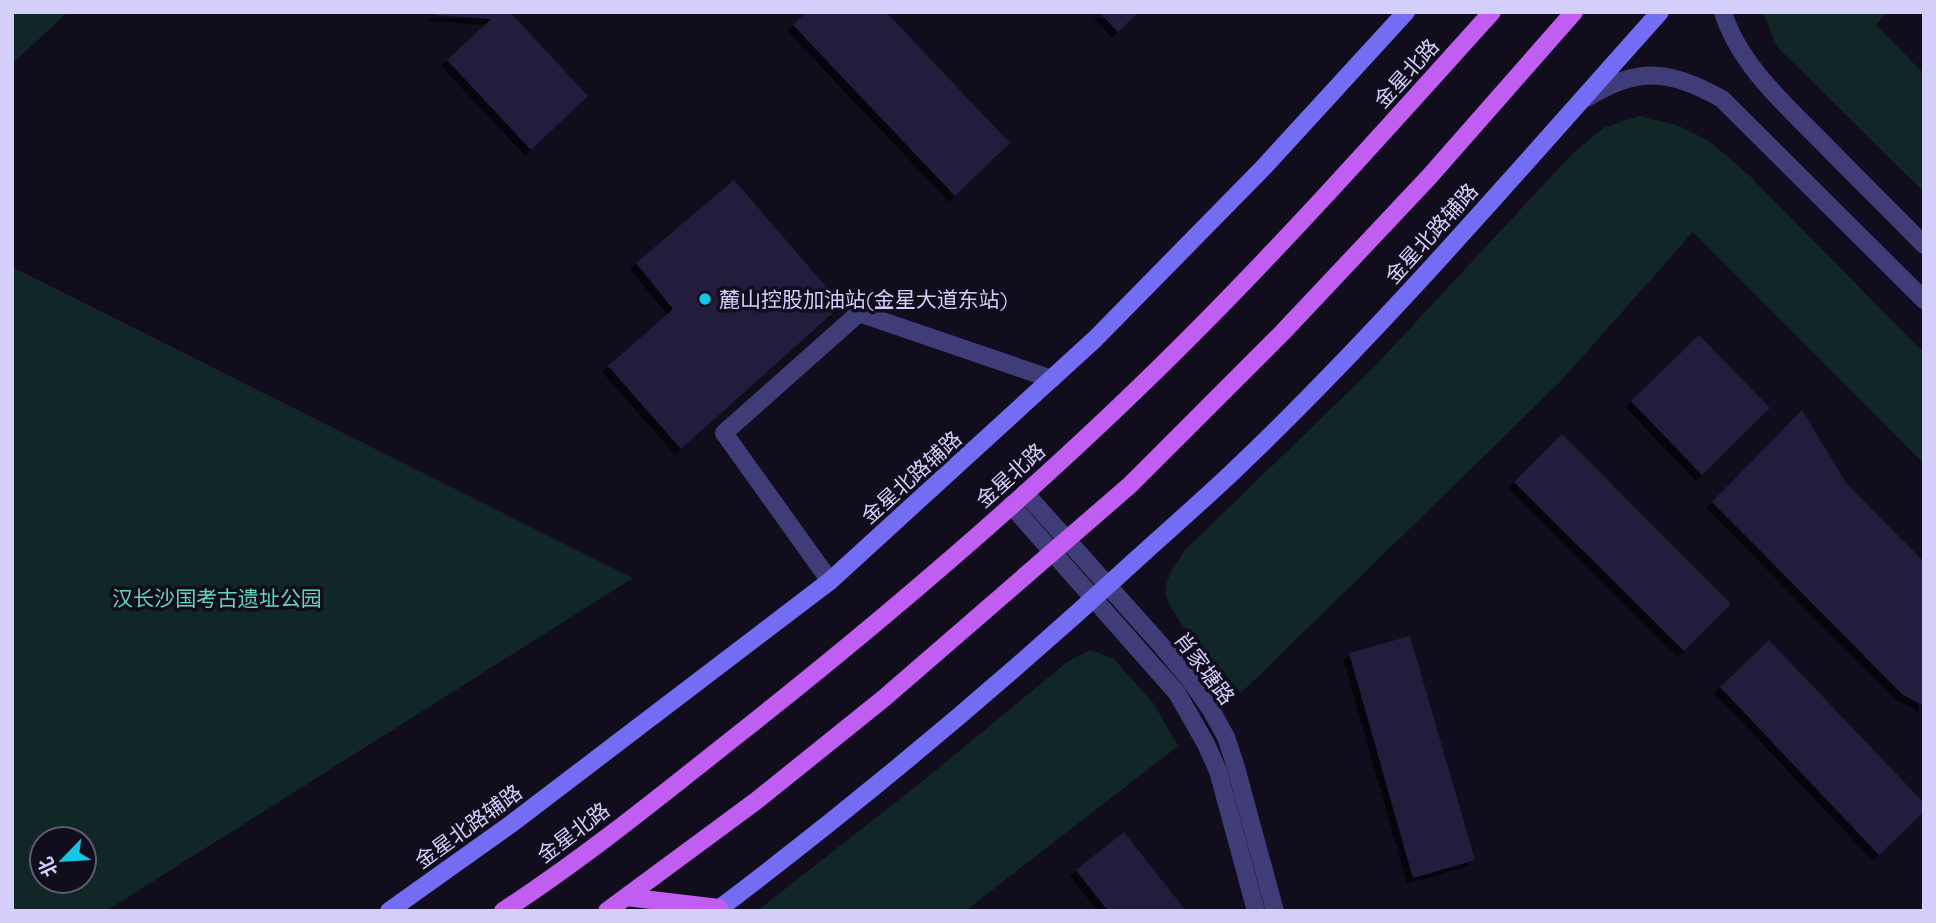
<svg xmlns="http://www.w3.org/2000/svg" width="1936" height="923" font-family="Quicksand,'Noto Sans SC',sans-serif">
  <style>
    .green { fill: #112626; fill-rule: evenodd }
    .building { fill: #231b3c; filter: url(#shadow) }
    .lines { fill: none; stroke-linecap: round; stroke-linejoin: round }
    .service { stroke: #403c78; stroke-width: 18 }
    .tertiary { stroke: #403c78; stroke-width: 18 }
    .secondary { stroke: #746df3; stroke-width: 18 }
    .primary { stroke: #bf5ef1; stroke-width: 18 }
    .poi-dot { fill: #13c7e1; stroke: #110d1d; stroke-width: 2.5 }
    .labels { text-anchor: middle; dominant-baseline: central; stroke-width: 7; stroke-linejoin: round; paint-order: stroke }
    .street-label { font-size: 21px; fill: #d4cefb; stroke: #110d1d }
    .poi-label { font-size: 21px; fill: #d4cefb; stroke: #110d1d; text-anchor: start }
    .park-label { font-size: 21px; fill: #61d4ba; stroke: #110d1d }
  </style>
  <defs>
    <filter id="shadow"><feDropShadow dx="-6" dy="6" stdDeviation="0" flood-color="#0009"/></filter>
  </defs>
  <rect width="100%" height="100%" fill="#110d1d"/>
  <path class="green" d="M12,12h56l-56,52z
    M1763,12h124l-11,13 48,49v118l-147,-145z
    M1639,116l38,9 32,16 39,33 176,179v111l-231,-232 -134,151 -318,310c-16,-20 -73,-77 -75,-99 -1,-17 10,-30 19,-44l190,-184 197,-212 31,-26z
    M12,267l621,311 -527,333h-94zM84,839v42h-42v-42z
    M1090,650l23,8 41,46 24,42 -213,165h-208l167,-131 143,-118z"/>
  <path class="building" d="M435,12h75l78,84 -57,54 -84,-90 44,-41 -56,-4z
    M806,12h80l124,131 -55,53 -162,-171z
    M1099,12h40l-21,20z
    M734,180l108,125 -161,144 -73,-83 65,-57 -37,-46z
    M1699,335l71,73 -68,67 -71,-74z
    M1802,410l45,74 77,78v144l-22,-12 -190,-192z
    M1562,434l169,170 -47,47 -170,-169z
    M1410,636l65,224 -62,18 -64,-225z
    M1769,640l155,163v9l-45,43 -159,-168z
    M1124,832l62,79h-78l-32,-41z"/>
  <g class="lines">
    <path class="service" d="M830,581l-106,-148 135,-120 193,66"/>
    <path class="tertiary" d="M1723,12c16,53 64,94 101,132 33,34 67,67 100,101
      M1587,98c51,-32 84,-28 135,1l202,201
      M1025,493l136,152 30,36 20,29 15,27 9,27 40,147
      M1011,505l166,188 29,51 12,27 38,140"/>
    <path class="secondary" d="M389,911l122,-87 319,-243 265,-242 168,-171 143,-156
      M716,911c147,-111 287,-229 423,-354 34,-31 69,-61 102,-93 148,-142 282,-299 419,-452"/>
    <path class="primary" d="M626,897l93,11
      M503,911c83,-54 160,-117 237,-178 162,-128 319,-263 464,-410 99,-100 193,-206 288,-311
      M607,911l149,-110 127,-102 247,-214 153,-153 146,-155 145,-165"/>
  </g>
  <circle class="poi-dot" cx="705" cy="299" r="7"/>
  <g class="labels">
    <g class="street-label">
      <text transform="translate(1406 73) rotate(-48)">金星北路</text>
      <text transform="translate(1431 233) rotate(-48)">金星北路辅路</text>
      <text transform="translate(1010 475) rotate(-42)">金星北路</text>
      <text transform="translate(911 477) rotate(-42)">金星北路辅路</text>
      <text transform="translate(1205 668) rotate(53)">肖家塘路</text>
      <text transform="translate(468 826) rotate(-36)">金星北路辅路</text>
      <text transform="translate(573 832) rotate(-37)">金星北路</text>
    </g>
    <g class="poi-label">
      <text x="719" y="299">麓山控股加油站(金星大道东站)</text>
    </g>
    <g class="park-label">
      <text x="217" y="598">汉长沙国考古遗址公园</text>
    </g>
  </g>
  <rect width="1936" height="923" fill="none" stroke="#d4cefb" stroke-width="28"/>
  <g transform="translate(63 860) rotate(245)"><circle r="33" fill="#110d1d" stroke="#5f5a76" stroke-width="2"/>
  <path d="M0-5L12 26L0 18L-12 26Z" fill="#13c7e1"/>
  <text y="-10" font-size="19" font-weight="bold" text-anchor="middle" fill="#d4cefb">北</text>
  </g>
</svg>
